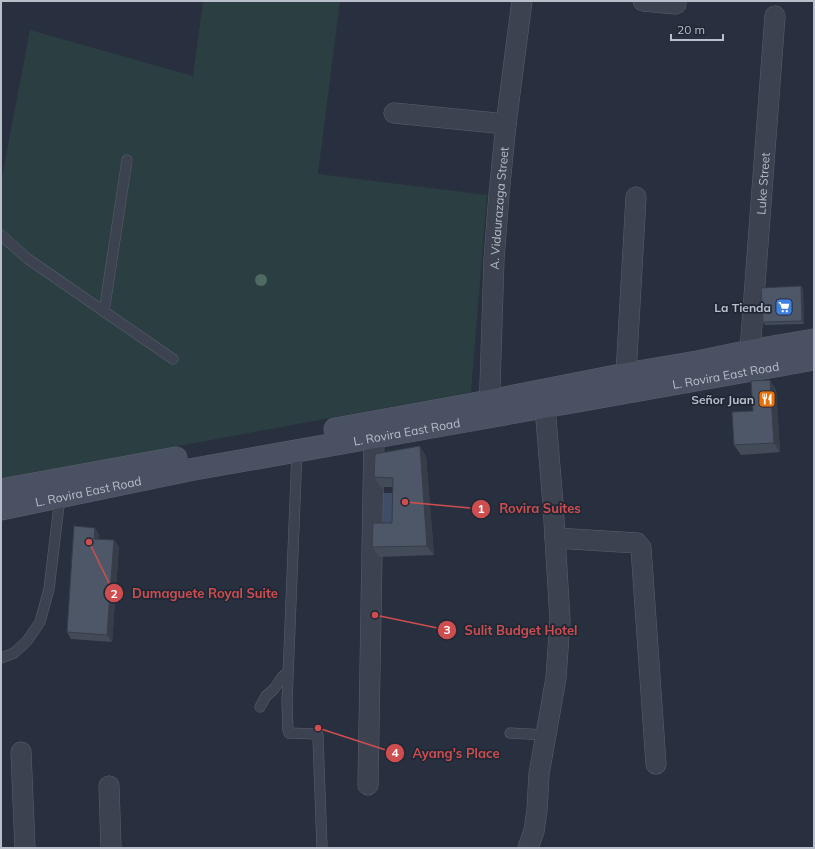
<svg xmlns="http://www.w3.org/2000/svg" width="815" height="849" font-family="Mulish,sans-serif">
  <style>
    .green { fill: #2b3e41 }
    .water { fill: #3f4d67 }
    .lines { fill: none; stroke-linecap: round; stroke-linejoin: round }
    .service-casing { stroke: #59606d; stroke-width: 11 }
    .minor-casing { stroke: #59606d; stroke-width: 21 }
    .secondary-casing { stroke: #59606d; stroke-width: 23 }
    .service { stroke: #3c424f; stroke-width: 10 }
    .minor { stroke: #3c424f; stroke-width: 20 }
    .secondary { stroke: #4a5162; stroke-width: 22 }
    .tree { fill: #506a61 }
    .wall { fill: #434b59 }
    .shaded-wall { fill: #373d49 }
    .building { fill: #4e5768; stroke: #373d49 }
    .labels { text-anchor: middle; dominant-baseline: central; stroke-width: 3.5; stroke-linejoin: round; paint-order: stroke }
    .street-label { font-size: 12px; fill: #b8beca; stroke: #202735 }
    .poi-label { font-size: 12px; font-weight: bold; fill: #b8beca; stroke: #202735; text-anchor: end }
    .leader { fill: none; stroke: #ce4e50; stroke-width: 1.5 }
    .callout-dot { fill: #ce4e50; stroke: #202735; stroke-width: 1.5 }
    .mark-label { font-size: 12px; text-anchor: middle; font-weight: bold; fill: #fff }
    .callout-label { font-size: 13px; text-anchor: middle; font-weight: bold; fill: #ce4e50; stroke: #202735; stroke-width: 3.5; stroke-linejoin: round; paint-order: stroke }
  </style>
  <rect width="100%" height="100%" fill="#28303f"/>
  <path class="green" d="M203,1h137l-22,173 169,21 -16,197 -287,53 -183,36v-299l29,-152 163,46z"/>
  <path class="water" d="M381,493h14l-1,33h-14z"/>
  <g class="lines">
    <g class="service-casing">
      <path id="service" d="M1,235l27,24 145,100
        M104,312l23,-152
        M297,451l-10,251 1,28 1,3 27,1 2,1v2l4,111
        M1,658l13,-5 13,-12 13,-19 9,-33 11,-92
        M260,707l6,-11 8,-7 8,-12 6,-5
        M510,733l36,2"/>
    </g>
    <g class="minor-casing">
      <g id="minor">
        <path d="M643,1l33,3"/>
        <path d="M394,113l112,11"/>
        <path id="s1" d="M750,351l25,-335"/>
        <path d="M626,374l10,-177"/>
        <path id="s2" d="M489,417l5,-158 5,-65 7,-70 16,-123"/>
        <path d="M555,538l82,5 4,5 15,216"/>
        <path d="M21,752l4,96"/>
        <path d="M368,785l6,-348"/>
        <path d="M109,786l2,62"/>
        <path d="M528,848l6,-17 3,-21 2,-36 17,-96 4,-58 -7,-116 -8,-97"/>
      </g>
    </g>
    <g class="secondary-casing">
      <g id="secondary">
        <path d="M335,429l154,-28 137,-27 71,-12 53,-11 64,-11"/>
        <path d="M1,490l175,-32"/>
        <path id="s3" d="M1,509l188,-39 625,-111"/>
      </g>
    </g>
    <use href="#service" class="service"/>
    <use href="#minor" class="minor"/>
    <use href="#secondary" class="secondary"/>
  </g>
  <circle class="tree" cx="261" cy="280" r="6"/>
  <path class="wall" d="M803,289l1,35 -39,1 -2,-3z
    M776,389l4,63 -39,3 -7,-10 19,-34z
    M426,456l8,99 -55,2 -7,-10 20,-24 1,-36h-12l-7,-10z
    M99,534v5l15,1 5,7 -7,95 -41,-3 -4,-7z"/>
  <path class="shaded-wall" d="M801,286l2,3 1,35 -2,-3z
    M770,380l6,9 4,63 -6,-9z
    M420,446l6,10 8,99 -7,-9z
    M95,528l4,6 -1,11 -4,-6z
    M114,540l5,7 -7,95 -5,-7z"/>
  <path class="building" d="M801,286l1,35 -39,1 -2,-34z
    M770,380l4,63 -40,2 -2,-33 21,-1 -2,-30z
    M420,446l7,100 -55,1 1,-24h19l1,-45 -19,-1 1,-23z
    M74,526l21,2 -1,11 20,1 -7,95 -40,-3z"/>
  <defs>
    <g id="supermarket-square" transform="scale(0.9)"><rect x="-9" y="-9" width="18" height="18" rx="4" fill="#3f7fe0" stroke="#202735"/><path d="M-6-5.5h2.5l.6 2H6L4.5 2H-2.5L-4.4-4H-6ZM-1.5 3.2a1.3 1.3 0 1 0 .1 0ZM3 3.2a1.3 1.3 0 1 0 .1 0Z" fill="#fff"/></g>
    <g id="restaurant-square" transform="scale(0.9)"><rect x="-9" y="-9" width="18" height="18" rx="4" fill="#e8710a" stroke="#202735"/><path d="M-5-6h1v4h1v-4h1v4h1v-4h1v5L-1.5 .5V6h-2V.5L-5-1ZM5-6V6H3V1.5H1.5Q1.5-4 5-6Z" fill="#fff"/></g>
  </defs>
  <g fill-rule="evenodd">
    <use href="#supermarket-square" x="784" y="307"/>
    <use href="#restaurant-square" x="767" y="399"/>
  </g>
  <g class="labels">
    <g class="street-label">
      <text stroke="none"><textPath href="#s1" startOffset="168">Luke Street</textPath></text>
      <text stroke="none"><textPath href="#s2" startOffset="209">A. Vidaurazaga Street</textPath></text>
      <text stroke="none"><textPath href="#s3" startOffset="737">L. Rovira East Road</textPath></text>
      <text stroke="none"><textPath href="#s3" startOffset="413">L. Rovira East Road</textPath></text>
      <text stroke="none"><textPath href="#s3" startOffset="89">L. Rovira East Road</textPath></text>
    </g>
    <g class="poi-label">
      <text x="771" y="307">La Tienda</text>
      <text x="754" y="399">Señor Juan</text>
    </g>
  </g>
  <path class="leader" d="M405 502L481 509M89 542L114 593M375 615L447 630M318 728L395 753"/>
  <g class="callout-dot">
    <circle cx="405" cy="502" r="4"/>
    <circle cx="89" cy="542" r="4"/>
    <circle cx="375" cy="615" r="4"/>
    <circle cx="318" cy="728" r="4"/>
    <circle cx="481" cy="509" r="10"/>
    <circle cx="114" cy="593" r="10"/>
    <circle cx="447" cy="630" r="10"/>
    <circle cx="395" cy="753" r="10"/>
  </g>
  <g class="mark-label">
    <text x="481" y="513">1</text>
    <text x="114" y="598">2</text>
    <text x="447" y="634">3</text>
    <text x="395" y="757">4</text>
  </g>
  <g class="callout-label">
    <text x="540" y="513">Rovira Suites</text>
    <text x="205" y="598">Dumaguete Royal Suite</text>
    <text x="521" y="635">Sulit Budget Hotel</text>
    <text x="456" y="758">Ayang's Place</text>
  </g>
  <rect width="815" height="849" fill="none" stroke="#b8beca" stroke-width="4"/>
  <path d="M671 34v6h52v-6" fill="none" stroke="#b8beca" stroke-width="2"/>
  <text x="677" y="34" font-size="12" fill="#b8beca" stroke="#202735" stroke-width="3" paint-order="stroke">20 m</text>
</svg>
